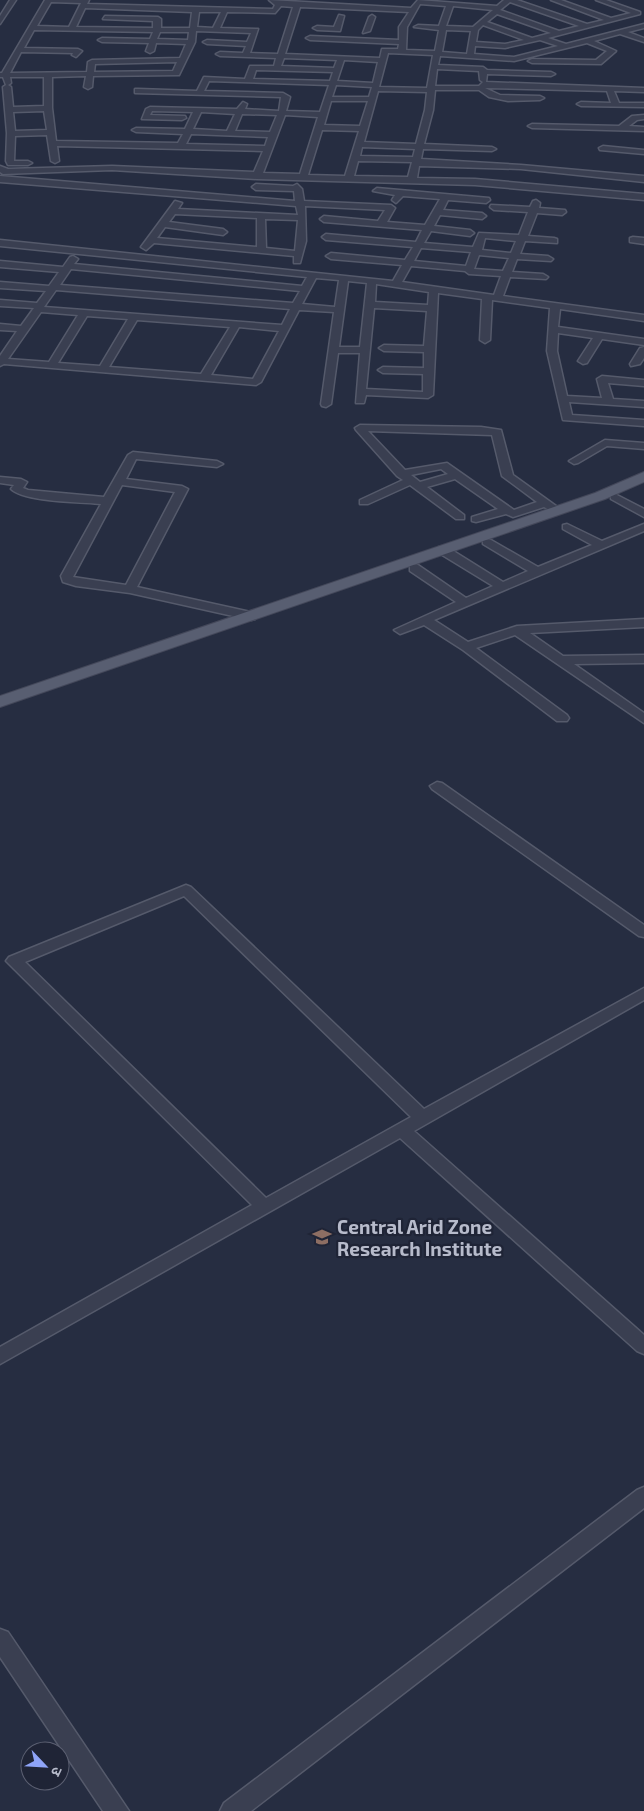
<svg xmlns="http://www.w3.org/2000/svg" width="644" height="1811" font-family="'Exo 2','Noto Sans Devanagari',sans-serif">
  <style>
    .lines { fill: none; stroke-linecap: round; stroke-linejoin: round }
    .minor-casing { stroke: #555a6b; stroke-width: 3 }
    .major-casing { stroke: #44485a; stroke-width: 2 }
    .minor { fill: #3a3f51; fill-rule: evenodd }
    .major { fill: #585e71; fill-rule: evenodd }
    .labels { text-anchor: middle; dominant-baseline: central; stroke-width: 4.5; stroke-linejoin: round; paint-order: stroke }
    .poi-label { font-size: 19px; font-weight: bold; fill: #b7bbcb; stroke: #1f2436; text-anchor: start }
  </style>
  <rect width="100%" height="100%" fill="#262d41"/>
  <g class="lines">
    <g class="minor-casing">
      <path id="minor" d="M10,0h6l-16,24v-8z
        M45,0h44l-2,4 186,5 2,-4 -6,-5 142,8 7,-8 79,6 7,-6h13l70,24 17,-4 -53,-20h10l50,18 20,-5 -35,-13h10l34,12v2l-92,24 18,6 78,-20v4l-16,4 16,6v4l-24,-8 -26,7 22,10 -15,13 -69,-1 -4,-2 4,-2 64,1 11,-9 -20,-8 -73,18 -74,-5 -2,9 45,2 4,3 64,2 4,2 -4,2 -64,-2 -1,8 158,6v4l-30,-1 5,12h25v4l-63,-1 -4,-2 4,-2 30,1 -4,-12 -122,-3 15,7 40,1 4,2 -4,2 -32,1 -19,-4 -10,-7h-44l-2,20 -9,34 68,3 4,2 -4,2 -69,-2 -2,10 100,6 123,11v6l-123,-13 -102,-3 -2,12 58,1 169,15v6l-169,-15 -218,-6 -145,-9 -109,4 -3,-2v-6l8,3 104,-3 142,6 9,-21 -206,-5 2,15 -4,2 -4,-2 -4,-26 -32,1 -1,25h14l4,2 -4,2h-20l-2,-4 1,-28 -4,-46 3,-2 -3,-8h-3v-4h2zM51,2l30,1 -12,24 -32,-1zM510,2l69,24 -20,5 -59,-21zM420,4l26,2 -7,20 -21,-1 -4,2 25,3 -4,21 -29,-1 1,-23zM281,6l12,1 -15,47 -28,-1 8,-24 -38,-1 7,-16 48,1zM453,6l40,4 -20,17 -27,-1zM300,7l109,5 -10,15v13l-89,-4 -4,2 4,2 89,4 -1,5h-16l-2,9 -95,-4zM85,8l107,4 -2,16h-29v-9l-3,-2 -53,-1 -2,3 50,2v7l-77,-1zM199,12h22l-8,16 -16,-1zM497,14l54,19 -19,5 -45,-16zM483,25l41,15 -19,4 -29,-2 2,-12zM34,30l119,2 -3,7 -48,-1 -4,2 4,2 47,1 -3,8 4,2 4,-2 2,-8 30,1 -6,14 -88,2 -4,2 -1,10 -77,1 11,-21 52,1 -1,2 4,2 6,-6 -4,-2 -54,-1zM446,30l25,1 -4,23 -25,-2zM196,31l55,2 -4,9 -40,-2 -4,2 4,2 39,2 -3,7 -23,-1 -4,2 4,2 56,2 -2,8h-24l-5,13 -41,-2 -7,14 -59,-2h-3v4l146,4 -2,14 -34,-2 2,-5 -4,-2 -6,7 -87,-2 -4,2 -4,10 40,1 4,-2 -1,-2 -35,-1 2,-4 41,1 -8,17 -49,-1 -4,2 4,2 47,2 -5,9 -122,-2 -4,-33v-31l34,-1 -2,11 4,2 4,-2 1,-11 86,-1 16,-33zM160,32h29l-1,8 -31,-1zM540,40l18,6 -44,11 -40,-3 1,-8 30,2zM388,53l45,2 -6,33 -48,-1zM284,58l53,2 -3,8 -53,-2zM344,60l34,2 -5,21 -36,-2zM177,62l-4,9 -79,1 1,-8zM437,69l42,2 1,9 3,2 -4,4h-44zM256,70l77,2 -3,9 -77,-2zM10,77h34v29l-31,1 -2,-20 -3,-2 3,-2zM209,81l120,4 -9,27 -34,-1 4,-14 -7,-4 -79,-2zM336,85l36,2 -3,10h-37zM378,91l49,1 -2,18 -9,34 -52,-2zM331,101h37l-8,25 -36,-1zM44,111l3,19 -32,1 -2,-19zM201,112l34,2 -8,17 -34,-2zM242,114l35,1 -7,17 -35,-1zM285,115l33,2 -18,57 -37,-1zM322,130l37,1 -14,45 -37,-1zM191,134l77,3 -3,9 -79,-2zM362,147l53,2 -2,8 -53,-1zM358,161l54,1 -4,15 -54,-1z
        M339,15l5,1 -4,15 -23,-1 -4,-2 4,-2 17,1z
        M372,15l3,2 -5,14 -7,2 6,-16z
        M644,115v4l-7,1 -8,6 15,1v4l-112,-3 -4,-2 4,-2 87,2 13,-10z
        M603,146l41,4v4l-44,-4 -1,-2z
        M0,176l295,25 -1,-10 -38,-1 -4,-3 4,-3 37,2 4,-2 5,5 2,12 87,4 4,3 -8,14 38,3 15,-26 -37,-3 -7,7 -4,-3 3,-5 -22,-4 4,-3 112,10 1,2 -4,3 -38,-3 -5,10 39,3 4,3 -4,3 -42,-4 -6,11 36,4 4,3 -4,3 -39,-5 -7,12 49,4 6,-14 40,2 9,-23 -34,-2 -4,-3 1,-2 39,2 3,-6 3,-1 4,3 -1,5 26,2 1,2 -4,3 -25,-2 -9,23 26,2 3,1v4l-32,-2 -5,13 28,2 5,3 -2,2 -34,-2 -5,13 31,2 5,3 -2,2 -36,-2 -7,19 141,19v6l-84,-12 -2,18 86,12v6l-42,-6 -15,24 -4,1 -5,-3 15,-23 -35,-5 -1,18 10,45 35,2 -5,-19 5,-3 42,4v6l-36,-3 5,16 31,2v6l-75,-5 3,13 72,5v6l-81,-6 -16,-69 3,-43 -58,-8 -2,40 -5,3 -5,-3 2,-41 -44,-6 -5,102 -5,3 -62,-3 -2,8h-8l4,-50h-22l-7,51 -5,3 -4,-1 -1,-2 13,-92 -35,-2 -38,72 -5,3 -252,-21 -4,2v-10l17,-25 -17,-1v-6l21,2 13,-18 -34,-2v-6l37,3 9,-12 -46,-3v-6l49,4 10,-14 -59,-5v-6l63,6 7,-10 3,-1 5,3 -4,5 228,22 5,-9 -307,-31v-6l393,41 9,-16 -71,-6 -5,-3 5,-3 74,7 8,-13 -87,-7 -4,-3 4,-3 90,8 6,-12 -98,-8 -4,-3 4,-3 54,5 7,-11 -80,-4 1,35 -6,22h-6v-7l-140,-13 -8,7 -5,-3 34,-46 7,2 -4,6 120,6 -2,-9 -296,-24zM175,214l82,4v29l-100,-9 8,-11 58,8 4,-3 -4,-3 -54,-7zM265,219l33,1 -3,31 -29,-3zM485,238l31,3 -5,12 -29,-3zM421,248l50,4 -5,14 -52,-5zM479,255l30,3 -6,13 -29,-2zM411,266l54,5 4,3 32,2 -7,19 -92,-13zM71,269l229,22 -7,12 -233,-18zM316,278l23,2 -4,27 -33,-3zM348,281l19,2 -7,64h-21zM376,284l53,8 -1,13 -53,-3zM56,290l234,19 -8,16 -238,-18zM374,308l53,3 -3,35 -40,-1 -5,3 5,3 40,1v16l-41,-1 -5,3 5,3 40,1v18l-57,-3zM41,312l37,3 -29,47 -41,-3zM87,316l41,3 -28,47 -42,-3zM137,320l93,7 -29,47 -92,-7zM239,327l40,4 -26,48 -42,-4z
        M633,237l11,1v6l-14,-2v-4z
        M644,347v11l-4,6 -9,2 -1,-2 10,-16z
        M360,425l121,2 20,3 12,45 50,36 -6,3 -13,-7 -31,10 -7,-3 -30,8 -4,-1v-4l26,-8 -43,-30 -28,8 37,28v4h-8l-46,-34 -42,19h-8v-4l43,-20 -6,-4 -41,-46 -1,-2zM368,431l124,4 10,41 35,26 -23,8 -67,-47 -42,7zM441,469l7,5 -28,8 -9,-7z
        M605,440l39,3v6l-37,-3 -29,17 -4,1 -5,-3z
        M133,452l84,9 6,3 -6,3 -81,-8 -10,20 56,7 6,3 -51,98 118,26 2,3 -2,3 -4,1 -121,-27 -54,-7 -13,-4 -2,-6 40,-72c-20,-2 -77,-2 -90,-15l3,-4 -14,-2v-6l21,2 6,3 -4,6 5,2 76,7 24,-42zM122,485l53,7 -49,93 -53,-8z
        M615,494l29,15v8l-33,-18v-4z
        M567,524l35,17 42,-17v7l-210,89 34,22 49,-16 127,-7v8l-114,6 33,23 81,-1v8l-70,1 70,49v10l-129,-88 -39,13 91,67 2,3 -2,3h-10l-94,-71 -39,-25 -24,9 -6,-4 62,-28 -46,-31v-6h8l48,33 27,-12 -54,-33v-6h8l56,35 25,-11 -45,-27v-4h8l47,27 54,-22 -29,-16v-4z
        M437,782l5,1 202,142v12l-5,-1 -207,-147 -2,-3z
        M186,885l5,2 233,222 220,-121v12l-230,131 230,204v19l-7,-3 -237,-213 -400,226v-17l252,-142 -246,-244 3,-4zM184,896l227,221 -145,81 -241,-236z
        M644,1487v21l-393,303h-31l4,-8 413,-313z
        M0,1629l8,3 121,179h-26l-103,-154z"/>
    </g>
    <g class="major-casing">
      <path id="major" d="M644,472v10l-39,17 -605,208v-11l595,-203z"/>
    </g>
    <use href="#minor" class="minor"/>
    <use href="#major" class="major"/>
  </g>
  <defs>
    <g id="university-bare" transform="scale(1.5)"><path d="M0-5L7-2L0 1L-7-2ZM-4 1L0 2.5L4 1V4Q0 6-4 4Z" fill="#8d6e63" stroke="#1f2436" stroke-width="2.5" paint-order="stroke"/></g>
  </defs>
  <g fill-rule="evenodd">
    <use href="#university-bare" x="322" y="1237"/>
  </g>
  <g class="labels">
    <g class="poi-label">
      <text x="337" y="1226">Central Arid Zone<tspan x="337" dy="22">Research Institute</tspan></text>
    </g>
  </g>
  <g transform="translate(45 1766) rotate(115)"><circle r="24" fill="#1f2436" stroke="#5c6072"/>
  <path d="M0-4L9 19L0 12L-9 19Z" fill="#8fa4f8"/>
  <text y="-8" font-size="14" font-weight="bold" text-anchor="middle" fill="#b7bbcb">उ</text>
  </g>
</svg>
